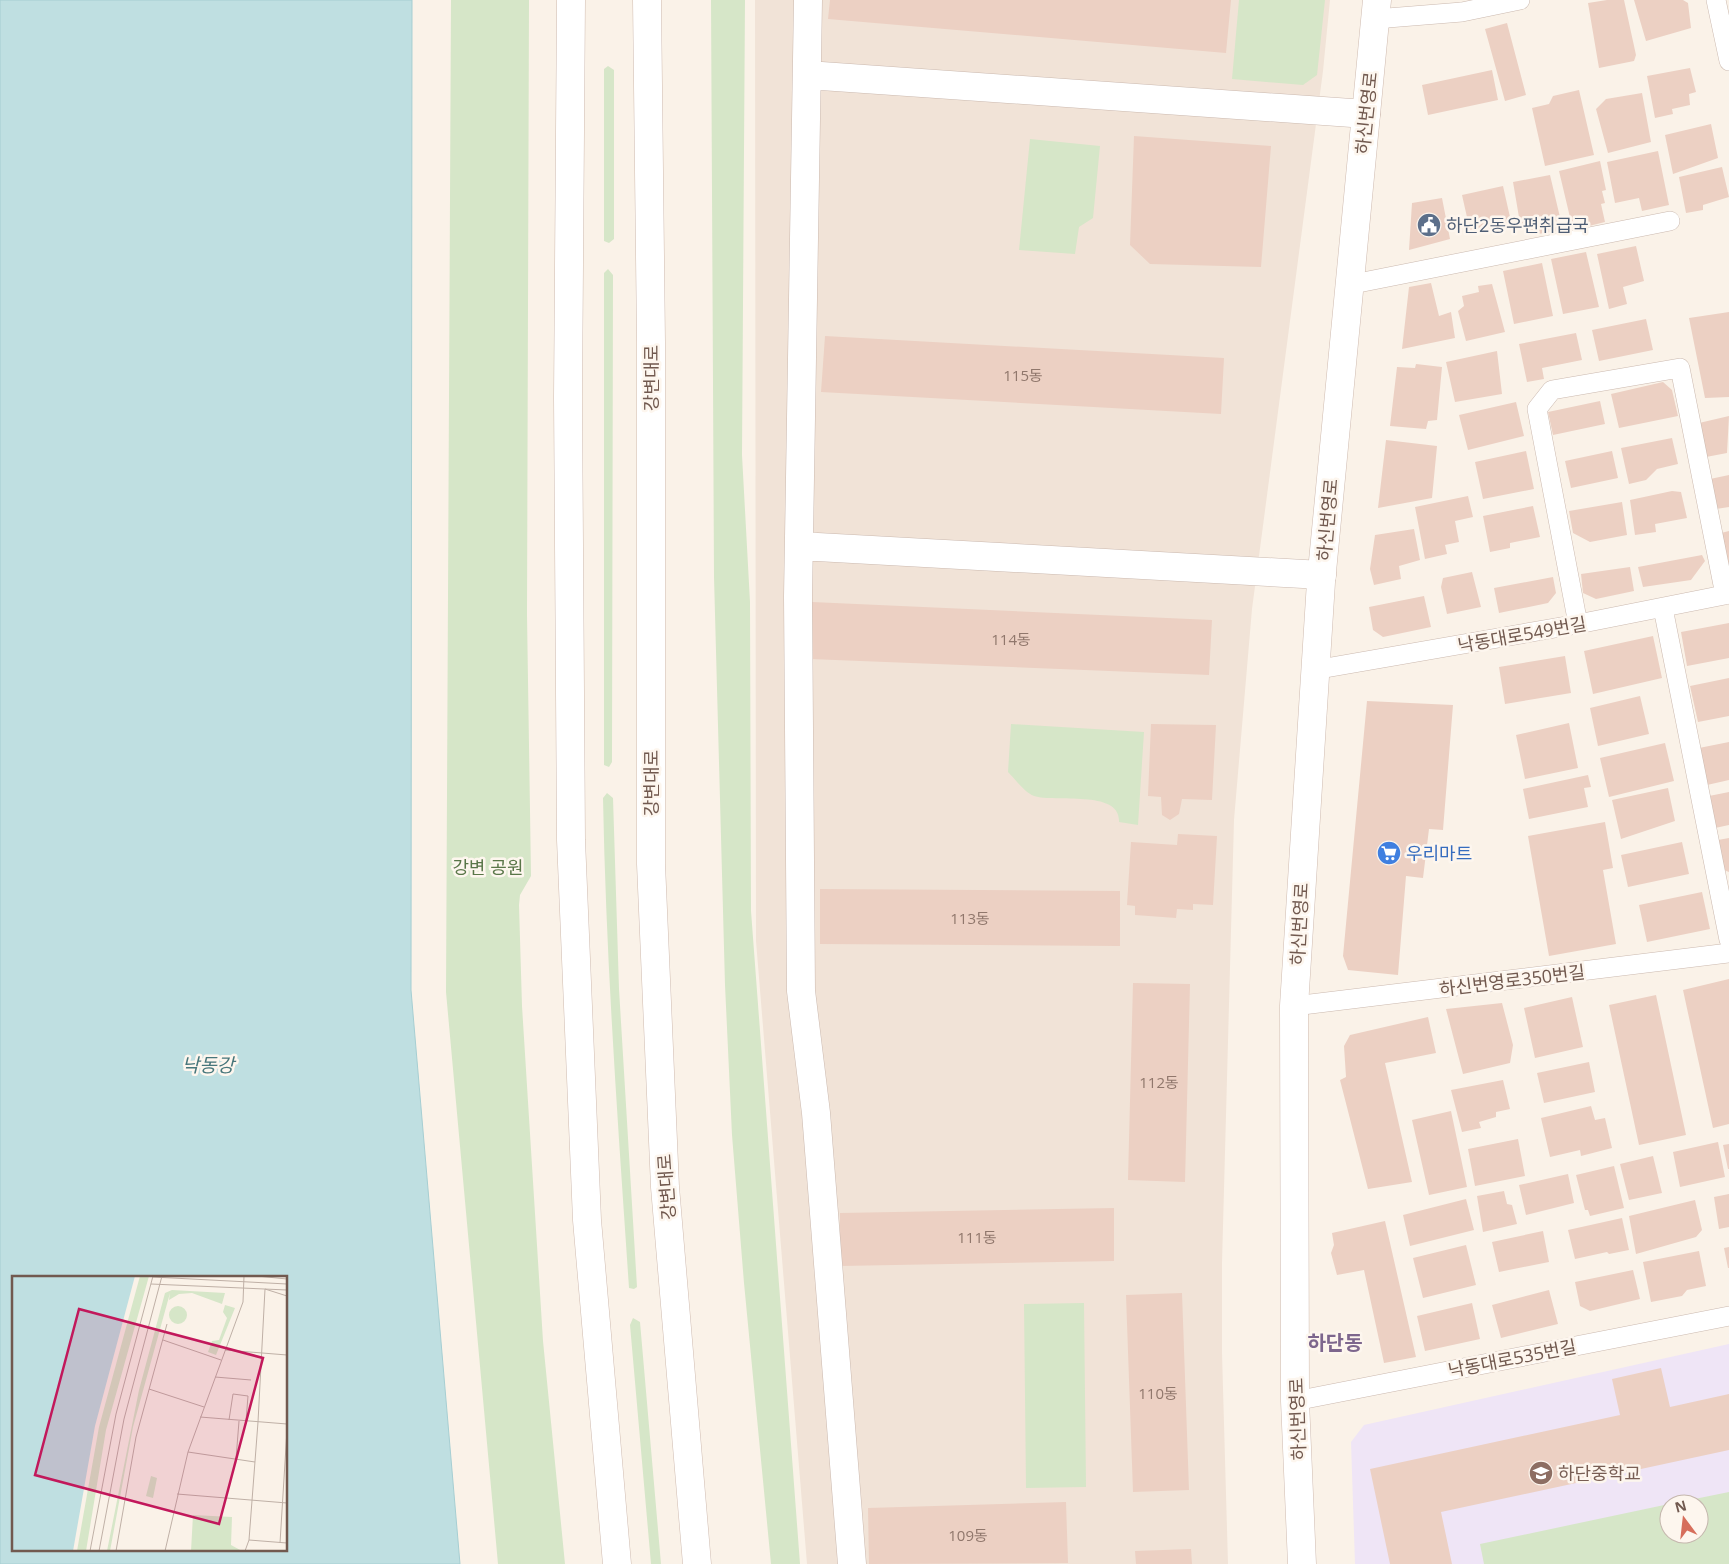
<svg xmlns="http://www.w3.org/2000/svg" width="1729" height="1564" font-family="'Open Sans','Noto Sans KR',sans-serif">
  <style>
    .residential { fill: #f1e3d7 }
    .education { fill: #efe5f6; fill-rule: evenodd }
    .green { fill: #d6e6c8 }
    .water { fill: #bfdfe1; stroke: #a6ced2; fill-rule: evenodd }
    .building { fill: #ecd0c3 }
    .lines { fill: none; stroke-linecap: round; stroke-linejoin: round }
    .lane-casing { stroke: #cbb9af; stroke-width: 20 }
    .street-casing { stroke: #cbb9af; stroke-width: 29 }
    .secondary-casing { stroke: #cfbbb0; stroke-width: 29 }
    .lane { stroke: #fff; stroke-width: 19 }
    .street { stroke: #fff; stroke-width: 28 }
    .secondary { stroke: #fff; stroke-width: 28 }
    .labels { text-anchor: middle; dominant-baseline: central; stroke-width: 5; stroke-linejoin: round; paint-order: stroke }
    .number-label { font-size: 15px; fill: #90776c }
    .street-label { font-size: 18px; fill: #71594f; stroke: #fdf6ee }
    .service-label { font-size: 18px; fill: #4e5e75; stroke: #fdf6ee; text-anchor: start }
    .shop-label { font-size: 18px; fill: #366cbe; stroke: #fdf6ee; text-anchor: start }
    .park-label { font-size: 18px; fill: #597648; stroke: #fdf6ee }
    .education-label { font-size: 18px; fill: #785e54; stroke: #fdf6ee; text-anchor: start }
    .water-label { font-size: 19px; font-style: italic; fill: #47767b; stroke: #fdf6ee }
    .quarter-label { font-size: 20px; font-weight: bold; fill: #7d668d; stroke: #fdf6ee }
    .inset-road { fill: none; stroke: #bfb0a6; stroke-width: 1 }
    .view { fill: #c2185b; fill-opacity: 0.15; stroke: #c2185b; stroke-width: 2.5 }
    .inset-edge { fill: none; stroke: #71594f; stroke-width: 2.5 }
  </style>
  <rect width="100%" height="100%" fill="#faf2e8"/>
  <path class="residential" d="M755,0h575l-7,71 -71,538 -18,211 -12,443v90l6,211h-421l-51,-623z"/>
  <path class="education" d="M1729,1344v220h-374l-4,-122 13,-17zM1669,1504h30v30h-30z"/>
  <path class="green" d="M451,0h78l-2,615 4,261 -11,19 -1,10 3,101 21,335 22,223h-67l-52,-572z
    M711,0h34l-3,455 8,147 1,309 49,653h-29l-27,-281 -12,-148 -7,-150 -11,-408z
    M1239,0h86l-8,75 -14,10 -71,-6z
    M608,66l6,4v169l-5,4 -5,-2v-172z
    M1030,139l70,7 -7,72 -14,9 -4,27 -56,-4z
    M608,269l5,6 -1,487 -3,5 -5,-2v-492z
    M1011,724l133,8 -6,93 -19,-3c2,-33 -64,-19 -85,-26 -9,-3 -19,-17 -26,-24z
    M607,793l6,5 6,191 18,298 -3,2 -5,-1c-11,-163 -23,-326 -26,-490z
    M1084,1303l2,184 -60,1 -2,-184z
    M633,1318l7,4 21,242h-10l-21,-239z
    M1729,1492v72h-245l-4,-20 189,-40v30h30v-30h-29z"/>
  <path class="water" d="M0,0h412l-1,990 49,574h-460zM14,1278h272v272h-272z"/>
  <path class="building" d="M830,0h401l-5,53 -398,-34z
    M1607,0h17l12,55 -2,6 -35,7 -11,-65z
    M1634,0h49l5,3 3,25 -45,13z
    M1507,23l19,72 -21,6 -20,-72z
    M1690,68l6,24 -7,2 1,11 -18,4 1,5 -18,4 -8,-42z
    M1492,70l6,30 -70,15 -6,-30z
    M1579,90l15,65 -49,11 -13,-58 17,-4 4,-8z
    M1642,93l9,49 -43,11 -12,-44 10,-10z
    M1711,124l7,34 -45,16 -8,-39z
    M1134,136l137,10 -10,121 -111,-3 -20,-19z
    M1658,151l11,54 -27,6 -3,-13 -24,5 -8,-41z
    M1600,161l6,29 -4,1 3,12 -4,1 4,18 -32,8 -14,-59z
    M1722,167l7,30 -26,8v5l-17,3 -7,-36z
    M1550,175l13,55 -25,4 -18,-11 -7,-41z
    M1503,186l9,40 -41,9 -9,-40z
    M1442,198l8,41 -41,11 3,-47z
    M1636,246l8,35 -21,6 4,17 -18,5 -12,-55z
    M1586,252l13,55 -36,7 -12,-55z
    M1542,263l11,53 -39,8 -11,-53z
    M1431,283l8,33 12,-4 4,26 -53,11 7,-62z
    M1492,284l13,48 -39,9 -8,-30 6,-5 -2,-10 17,-4 -1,-6z
    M1729,312v85l-24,1 -16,-80z
    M1646,319l7,31 -54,11 -7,-31z
    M1576,333l6,27 -40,8 2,11 -17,3 -8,-38z
    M825,336l399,22 -3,56 -400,-22z
    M1497,351l5,43 -47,8 -9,-40z
    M1416,364l26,3 -5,53 -9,1 -2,8 -36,-3 7,-59 18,1z
    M1663,382l9,8 6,26 -59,12 -8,-34z
    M1600,401l5,23 -52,11 -5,-23z
    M1516,402l8,34 -56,14 -9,-35z
    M1729,416l-2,37 -21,4 -7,-34z
    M1672,438l6,26 -21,5 -11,11 -17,4 -8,-36z
    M1386,440l51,6 -5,52 -54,10z
    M1526,451l8,38 -51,10 -8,-37z
    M1612,451l6,27 -47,10 -6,-27z
    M1729,475v32l-13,2 -6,-30z
    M1672,491l9,1 6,26 -32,6 1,8 -21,3 -5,-35z
    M1468,496l5,21 -18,4 4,21 -14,3 2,9 -22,5 -10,-52z
    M1622,502l5,33 -37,7 -17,-9 -4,-22z
    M1533,506l7,31 -30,6v5l-20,4 -7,-36z
    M1414,529l6,31 -21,6 2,13 -27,6 -4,-16 5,-34z
    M1729,531v38l-12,-35z
    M1702,555l3,6 -14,19 -48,7 -5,-20z
    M1630,567l4,24 -38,8 -13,-6 -2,-19z
    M1472,572l9,35 -34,7 -6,-27 2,-9z
    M1553,577l3,16 -8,10 -49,10 -5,-25z
    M1424,596l7,31 -48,10 -10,-7 -4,-23z
    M812,602l400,18 -3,55 -399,-16z
    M1729,623v35l-42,8 -6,-34z
    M1653,636l9,42 -69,16 -9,-43z
    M1565,656l6,37 -66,11 -6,-37z
    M1729,678v38l-31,6 -8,-36z
    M1640,696l9,38 -51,12 -8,-38z
    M1367,701l86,4 -10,125 -14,-1 -6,49 -17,-2 -8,99 -50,-5 -5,-14z
    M1569,723l9,45 -53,11 -9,-44z
    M1151,724l65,1 -4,75 -30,-1 -3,15 -9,6 -8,-5 -1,-18 -13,-1z
    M1729,742v38l-22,5 -8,-37z
    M1665,743l9,38 -65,16 -9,-39z
    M1588,775l3,12 -7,1 4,19 -59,12 -6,-30z
    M1668,788l7,33 -54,18 -9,-39z
    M1729,792v33l-14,3 -6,-32z
    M1605,822l8,46 -10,2 13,74 -67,12 -21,-120z
    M1178,834l39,2 -4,69 -20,-1v6l-16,-1 -1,9 -41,-3v-9l-8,-1 4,-63 46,3z
    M1729,838v34l-5,-2 -6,-30z
    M1682,842l7,32 -61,13 -7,-32z
    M820,889l300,2v55l-300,-2z
    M1702,892l8,37 -63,13 -8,-37z
    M1729,979v145l-16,4 -30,-138z
    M1133,983l57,1 -5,198 -57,-2z
    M1656,995l30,140 -47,10 -30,-140z
    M1572,997l11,50 -48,11 -11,-50z
    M1502,1003l11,42 -3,18 -47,11 -17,-65z
    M1428,1017l8,36 -51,10 27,119 -44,7 -28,-109 6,-3 -2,-31 6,-11z
    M1589,1062l6,30 -51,11 -7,-30z
    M1503,1080l7,29 -14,3v5l-17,5 2,6 -19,4 -11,-42z
    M1591,1106l4,14 10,-2 7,30 -31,8 -1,-6 -30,7 -9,-39z
    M1451,1111l16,76 -38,8 -17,-75z
    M1518,1139l7,37 -50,10 -7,-37z
    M1718,1142l7,35 -45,10 -7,-35z
    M1729,1144v25h-1l-5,-24z
    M1653,1156l9,37 -33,7 -9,-36z
    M1614,1166l10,42 -34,8 -2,-6h-3l-9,-35z
    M1568,1174l6,29 -48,12 -7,-30z
    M1504,1191l3,13 5,1 5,19 -34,8 -6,-36z
    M1729,1194v33l-10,2 -5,-32z
    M1466,1199l8,31 -64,16 -7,-31z
    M1695,1200l7,30 -6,7 -60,17 -7,-38z
    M1114,1208v53l-274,5v-53z
    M1622,1218l7,32 -20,4 -2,-2 -32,7 -7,-29z
    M1385,1221l31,136 -32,6 -20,-93 -27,5 -6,-22 3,-8 -2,-12z
    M1543,1231l6,31 -50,10 -7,-30z
    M1466,1245l10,40 -53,13 -10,-40z
    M1729,1247v21h-1l-4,-20z
    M1699,1251l7,35 -19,4 -5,6 -31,6 -8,-40z
    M1633,1270l7,29 -50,12 -10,-5 -5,-24z
    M1549,1290l9,34 -57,14 -9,-33z
    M1182,1293l7,197 -56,2 -7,-197z
    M1472,1303l8,36 -55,12 -8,-35z
    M1661,1368l9,39 59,-13v56l-288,62 11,52h-62l-20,-95 250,-54 -8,-36z
    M1066,1502l2,61 -199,1 -1,-56z
    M1191,1549l1,15h-56l-1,-13z"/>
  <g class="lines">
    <g class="lane-casing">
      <path id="lane" d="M1716,0l13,61
        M1375,19l87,-7 58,-12
        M1348,285l322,-64
        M1663,608l66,332
        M1578,624l-41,-215 15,-19 128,-22 45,227
        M1314,670l264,-46 151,-30
        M1294,1006l435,-53
        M1295,1401l434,-85"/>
    </g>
    <g class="street-casing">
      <path id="street" d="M808,0l-10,597 3,394 15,122 36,451
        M807,75l559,39
        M799,546l523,29"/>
    </g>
    <g class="secondary-casing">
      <path id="secondary" d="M571,0l-3,398 3,442 16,380 30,344
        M647,0l4,342v522l14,323 32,377
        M1302,1564l-7,-163 -1,-395 27,-424 56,-582"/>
    </g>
    <use href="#lane" class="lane"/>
    <use href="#street" class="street"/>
    <use href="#secondary" class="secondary"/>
  </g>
  <defs>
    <g id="civic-disc" transform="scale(1.25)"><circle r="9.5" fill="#5c6f8a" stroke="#fdf6ee"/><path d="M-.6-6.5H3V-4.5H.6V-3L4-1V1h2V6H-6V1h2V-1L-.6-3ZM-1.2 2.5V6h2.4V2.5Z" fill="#fff"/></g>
    <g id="supermarket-disc" transform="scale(1.25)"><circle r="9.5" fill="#3f7fe0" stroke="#fdf6ee"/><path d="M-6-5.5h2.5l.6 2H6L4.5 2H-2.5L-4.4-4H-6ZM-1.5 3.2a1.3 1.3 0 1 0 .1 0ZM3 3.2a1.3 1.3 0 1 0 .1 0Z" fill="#fff"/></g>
    <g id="school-disc" transform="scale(1.25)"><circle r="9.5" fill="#8d6e63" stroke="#fdf6ee"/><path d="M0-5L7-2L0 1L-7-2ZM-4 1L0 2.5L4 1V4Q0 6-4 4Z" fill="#fff"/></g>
  </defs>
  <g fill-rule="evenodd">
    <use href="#civic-disc" x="1429" y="225"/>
    <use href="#supermarket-disc" x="1389" y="853"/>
    <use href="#school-disc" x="1541" y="1473"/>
  </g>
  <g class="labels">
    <g class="number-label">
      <text x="1023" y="375">115동</text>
      <text x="1011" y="639">114동</text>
      <text x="970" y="918">113동</text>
      <text x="1159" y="1082">112동</text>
      <text x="977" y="1237">111동</text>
      <text x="1158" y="1393">110동</text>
      <text x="968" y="1535">109동</text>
    </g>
    <g class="street-label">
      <text transform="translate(1366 113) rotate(-84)">하신번영로</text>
      <text transform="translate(651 378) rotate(-90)">강변대로</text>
      <text transform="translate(1327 520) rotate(-85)">하신번영로</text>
      <text transform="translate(1522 634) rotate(-10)">낙동대로549번길</text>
      <text transform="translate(651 783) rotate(-90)">강변대로</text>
      <text transform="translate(1299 924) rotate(-87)">하신번영로</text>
      <text transform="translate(1512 980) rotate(-7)">하신번영로350번길</text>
      <text transform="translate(666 1187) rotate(-94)">강변대로</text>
      <text transform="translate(1512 1358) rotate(-11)">낙동대로535번길</text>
      <text transform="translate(1297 1419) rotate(-92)">하신번영로</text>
    </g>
    <g class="service-label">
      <text x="1446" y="225">하단2동우편취급국</text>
    </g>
    <g class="shop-label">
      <text x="1406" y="853">우리마트</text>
    </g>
    <g class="park-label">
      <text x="488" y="867">강변 공원</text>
    </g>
    <g class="education-label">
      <text x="1558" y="1473">하단중학교</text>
    </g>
    <g class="water-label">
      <text x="208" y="1065">낙동강</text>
    </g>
    <g class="quarter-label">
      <text x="1335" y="1342">하단동</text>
    </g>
  </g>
  <g transform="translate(12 1276)">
    <rect width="275" height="275" fill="#faf2e8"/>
    <path d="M128,0h9l-43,154 -20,121h-9l22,-124zM160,14l53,3 -3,11 -30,-11 -13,1 -10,6 1,-7 -37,134 -23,124h-3l32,-161 26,-97zM213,29l10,3 -19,47 -8,-3 4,-11 7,-1 8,-22 -4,-6zM157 39a9 9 0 1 1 18 0a9 9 0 1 1-18 0ZM139,200l6,2 -4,20 -7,-2zM181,239l39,2 -1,28 11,6h-51z" fill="#d6e6c8"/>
    <path d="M0,0h123l-40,150 -22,125h-61z" fill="#bfdfe1"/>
    <path class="inset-road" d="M245,0l30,3M141,1l134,7M139,8l136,6M151,64l58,20M213,74l62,5M203,101l36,3M137,113l55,18M188,141l87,7M217,144l4,-26 15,2 -2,25M176,176l67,10M224,183l3,-38M165,218l110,9M237,264l38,3M268,267l7,-113M78,275l26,-137 37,-138M87,275l25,-132 38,-143M104,275l20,-114 31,-113M153,275l23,-99 55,-150 1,-26M233,275l4,-11 9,-118 7,-133 22,7"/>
    <path class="view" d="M67,33l184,49 -44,166 -184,-49z"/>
    <rect width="275" height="275" class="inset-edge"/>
  </g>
  <g transform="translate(1684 1519) rotate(345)"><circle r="24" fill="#fdf6ee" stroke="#c5b7ae"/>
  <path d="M0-4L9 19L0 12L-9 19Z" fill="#d66e5b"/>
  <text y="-8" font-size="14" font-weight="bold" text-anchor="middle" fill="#71594f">N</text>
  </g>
</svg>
